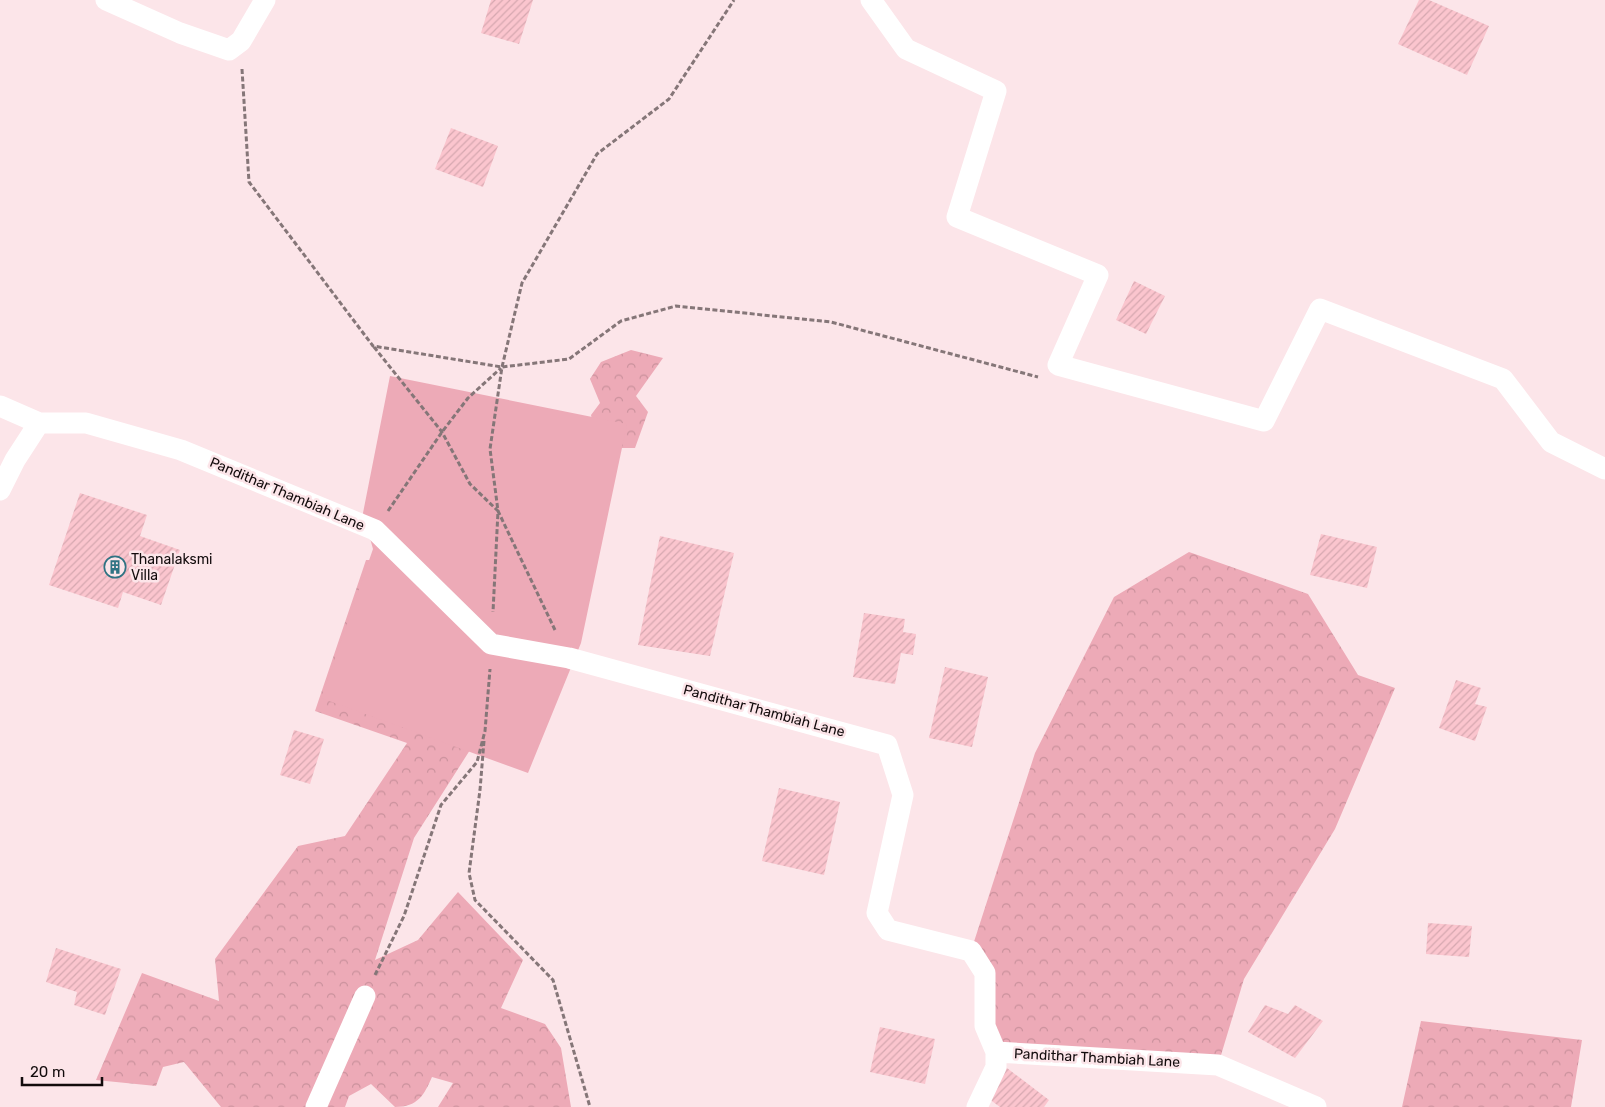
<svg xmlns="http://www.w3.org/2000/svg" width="1605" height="1107" font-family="Rubik,sans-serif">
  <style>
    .forest { fill: url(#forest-crowns) }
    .park { fill: #edaab7 }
    .building { fill: url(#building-hatch) }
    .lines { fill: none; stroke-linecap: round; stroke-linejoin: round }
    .path { stroke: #857678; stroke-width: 3; stroke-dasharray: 5 2.5; stroke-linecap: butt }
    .minor { stroke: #fff; stroke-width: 21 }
    .labels { text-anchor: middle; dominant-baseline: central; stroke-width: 5; stroke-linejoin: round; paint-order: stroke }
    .street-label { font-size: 14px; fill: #120b0c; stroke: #fce5e9 }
    .poi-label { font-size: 14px; fill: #120b0c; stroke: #fce5e9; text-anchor: start }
  </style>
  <defs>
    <pattern id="forest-crowns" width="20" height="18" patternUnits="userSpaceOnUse" patternTransform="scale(1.25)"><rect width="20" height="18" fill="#edaab7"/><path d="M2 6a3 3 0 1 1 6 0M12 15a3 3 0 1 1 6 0" fill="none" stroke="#ca919c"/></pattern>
    <pattern id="building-hatch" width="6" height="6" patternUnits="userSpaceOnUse" patternTransform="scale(1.25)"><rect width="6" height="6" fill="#fbc5ce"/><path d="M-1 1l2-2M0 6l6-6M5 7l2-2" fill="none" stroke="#d6a8b0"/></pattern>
  </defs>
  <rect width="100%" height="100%" fill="#fce5e9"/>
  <path class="forest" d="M631,350l32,8 -27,38 12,16 -13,36h-22l-18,-15 -4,-18 9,-12 -10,-24 11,-17z
    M1189,552l119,42 50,81 37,13 -60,141 -91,150 -26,86 -222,-13 -25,-101 64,-198 79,-156z
    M366,560h30l81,179 -63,99 -39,122 43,-20 40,-48 65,68 -22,48 44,16 16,24 10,59h-133l15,-24 -21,-6c-8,18 -14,30 -37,30l-24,-23 -22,12 -4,11h-124l-37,-45 -21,5 -7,19 -60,-6 46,-107 77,28 -4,-42 83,-113 47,-10 62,-93 -92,-32z
    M1421,1021l161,19 -11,67h-169z"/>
  <path class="park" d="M390,376l237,48 -46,219 -53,130 -207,-75 52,-149 -10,-36z"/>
  <path class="building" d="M491,0h42l-14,44 -38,-11z
    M1419,0h10l60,26 -22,49 -69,-31z
    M451,128l47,18 -15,41 -48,-18z
    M1134,281l31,15 -19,38 -30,-14z
    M80,493l67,22 -7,21 40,14 -19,55 -38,-13 -5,16 -69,-23z
    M1321,534l56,13 -10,41 -57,-13z
    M660,536l74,17 -24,103 -72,-11z
    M864,613l41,6 -2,13 13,2 -3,21 -12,-2 -6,31 -42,-7z
    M945,667l43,10 -16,70 -43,-9z
    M1456,680l25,8 -6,16 12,3 -12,34 -36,-13z
    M294,730l30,9 -14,45 -30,-9z
    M779,788l61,14 -16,73 -62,-14z
    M1428,923l44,3 -3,31 -43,-3z
    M56,948l65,21 -16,46 -31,-10 3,-13 -31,-10z
    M1265,1005l23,9 7,-9 28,16 -28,37 -47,-26z
    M880,1027l55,12 -10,45 -55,-12z
    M1007,1068l42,32 -5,7h-44l-15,-11z"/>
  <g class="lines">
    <path class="path" d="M242,69l7,113 124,164 129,21 67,-8 52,-38 55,-15 155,16 207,55
      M374,347l68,85 28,52 28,27 -5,101
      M388,511l54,-79 26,-34 33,-30
      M555,630l-57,-119 -8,-62 12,-82 20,-84 75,-129 72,-55 65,-99
      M484,741l-4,49 -11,83 6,27 78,80 37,127
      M375,975l29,-59 37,-111 36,-43 8,-31 5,-62"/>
    <path class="minor" d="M106,0l74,33 49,17 12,-9 24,-41
      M871,0l35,49 90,42 -39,126 141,58 -40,90 206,56 56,-112 183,70 48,63 54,27
      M0,406l39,17h47l95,27 194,80 116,114 78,14 318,87 16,50 -26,118 11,17 83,21 14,22v53l11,26 222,13 98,42
      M0,490l15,-30 24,-37
      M316,1107l49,-111
      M977,1107l19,-40v-15"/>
  </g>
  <defs>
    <g id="building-ring" transform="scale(1.125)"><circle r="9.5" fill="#fce5e9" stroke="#2f7383" stroke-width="1.5"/><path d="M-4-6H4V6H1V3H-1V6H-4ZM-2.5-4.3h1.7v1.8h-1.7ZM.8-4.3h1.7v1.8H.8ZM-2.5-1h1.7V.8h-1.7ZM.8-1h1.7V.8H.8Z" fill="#2f7383"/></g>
  </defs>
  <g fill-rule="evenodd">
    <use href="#building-ring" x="115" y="567"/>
  </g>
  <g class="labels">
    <g class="street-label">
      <text transform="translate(287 494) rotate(23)">Pandithar Thambiah Lane</text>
      <text transform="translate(764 711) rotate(15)">Pandithar Thambiah Lane</text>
      <text transform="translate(1097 1058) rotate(3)">Pandithar Thambiah Lane</text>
    </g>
    <g class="poi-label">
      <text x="131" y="559">Thanalaksmi<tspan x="131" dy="16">Villa</tspan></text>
    </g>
  </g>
  <path d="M22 1077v8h80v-8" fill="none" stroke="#120b0c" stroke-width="2.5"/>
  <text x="30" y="1077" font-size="15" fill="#120b0c" stroke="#fce5e9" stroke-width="4" paint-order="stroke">20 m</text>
</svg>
